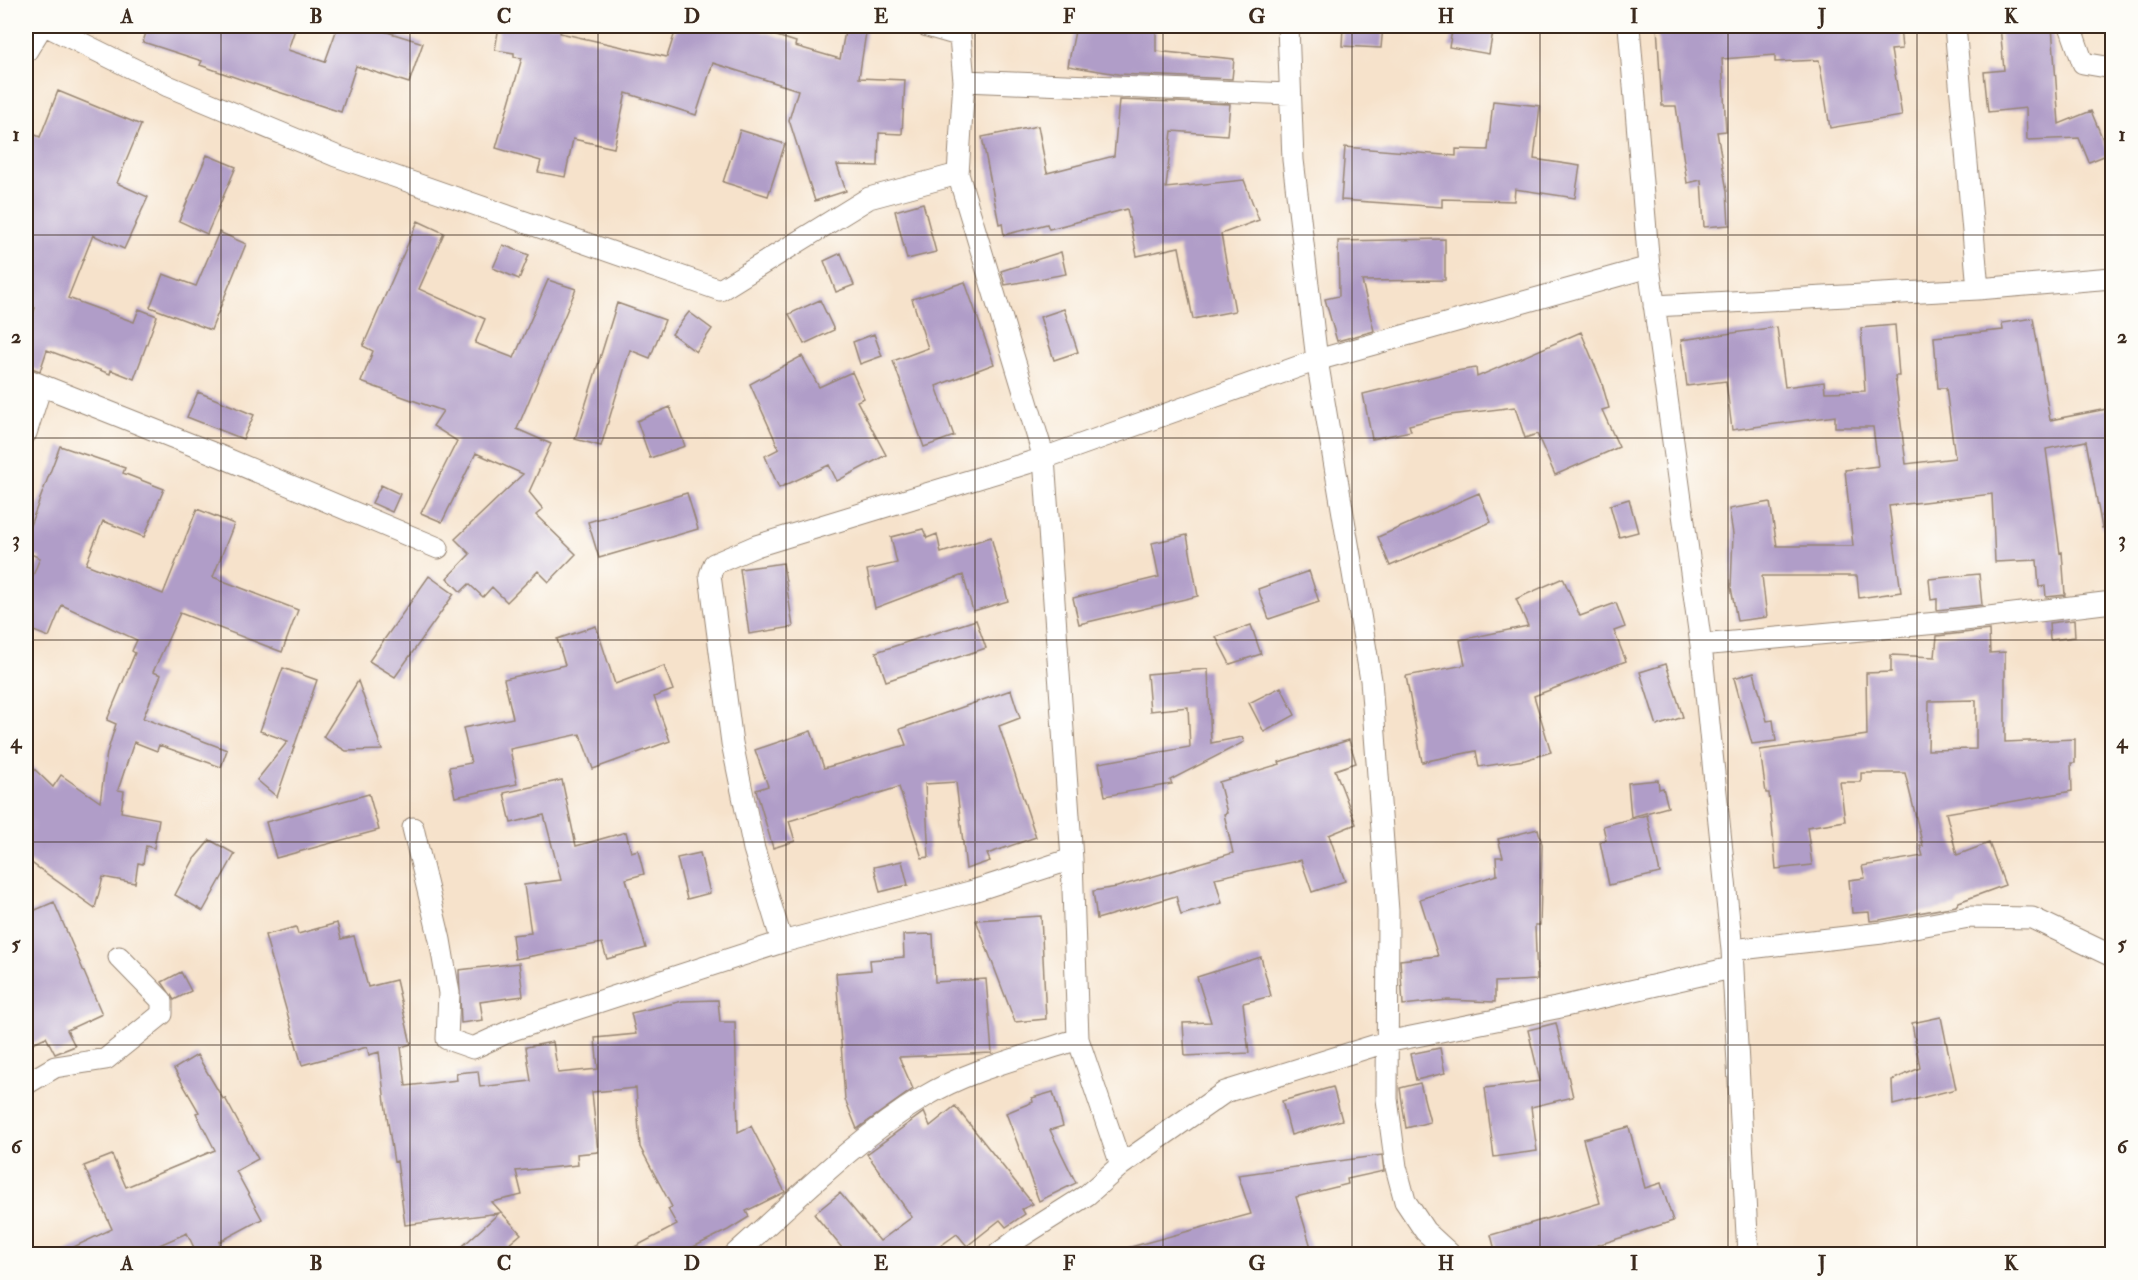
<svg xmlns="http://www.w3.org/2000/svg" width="2138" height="1280" font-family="'IM FELL Double Pica',serif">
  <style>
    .building { fill: #b09dc8; fill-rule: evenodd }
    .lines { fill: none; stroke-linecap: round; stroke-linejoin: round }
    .street-casing { stroke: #988674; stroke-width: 23 }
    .street { stroke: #fff; stroke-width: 21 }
    .grid { fill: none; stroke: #3b2a1e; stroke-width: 1.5; stroke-opacity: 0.55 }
    .neatline { fill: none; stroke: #3b2a1e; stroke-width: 2 }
    .grid-label { font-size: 20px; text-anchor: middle; font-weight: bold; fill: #3b2a1e }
  </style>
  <rect width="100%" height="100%" fill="#fdfcf7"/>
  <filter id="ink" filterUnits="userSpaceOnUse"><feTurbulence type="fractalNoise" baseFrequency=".0167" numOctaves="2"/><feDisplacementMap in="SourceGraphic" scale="12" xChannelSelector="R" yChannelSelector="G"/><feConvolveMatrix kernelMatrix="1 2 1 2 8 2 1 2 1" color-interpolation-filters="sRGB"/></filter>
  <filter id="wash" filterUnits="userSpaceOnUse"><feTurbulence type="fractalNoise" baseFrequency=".008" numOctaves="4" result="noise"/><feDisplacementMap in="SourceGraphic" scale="24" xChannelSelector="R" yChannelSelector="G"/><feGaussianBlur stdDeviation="1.35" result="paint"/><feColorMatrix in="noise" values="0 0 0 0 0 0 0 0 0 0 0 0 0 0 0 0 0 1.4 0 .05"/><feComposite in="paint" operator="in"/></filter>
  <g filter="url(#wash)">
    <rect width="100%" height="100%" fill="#f6e2cb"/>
    <g id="blocks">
      <path class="building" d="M148,26h148l-8,24 37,12 13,-36h30l55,17 -14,40 -53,-17 -15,46 -78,-25 -63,-22 2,-4 -59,-19z
        M499,26h62l-1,7 107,24 10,-31h68l51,16 -1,4 45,13 6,-33h21l-8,52 46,2 -3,54 -23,-1 -1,33 -41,-1 9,26 -31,10 -26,-81 9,-30 -85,-27 -17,52 -70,-22 -12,55 -41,-9 -8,38 -27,-5 3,-11 -45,-13 26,-90 -8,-1v-4l-19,-3z
        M1076,26h80v25l78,8 -2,20 -114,-5 -50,-8z
        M1343,26h40l-2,22 -39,-2z
        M1453,26h41l-5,28 -40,-7z
        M1657,26h243l2,23 -11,1 11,66 -72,12 -11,-68 -44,2v-7l-53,4 4,72 -9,1 10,59 2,34 -25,2 -3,-47 -14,3 -11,-77h-14z
        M2000,26h52l7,98 32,-13 18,43 -20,8 -10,-24 -52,2 -1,-32 -38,4 -4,-40 20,-2z
        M58,91l83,34 -24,58 31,14 -24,52 -31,-14 -25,63 66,24 5,-13 18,7 -23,63 -23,-9 -1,4 -63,-24 -7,21 -14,-5v-27l9,-31 -9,-4v-173l14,6z
        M1119,100l111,4 -3,31 -55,-4 -6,57 78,-8 15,40 -38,14 14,77 -42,8 -14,-72 -42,9 -10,-47 -78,20 -2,-5 -43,11 -2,-12 -3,1 -17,-87 56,-11 9,47 67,-17z
        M1493,101l47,5 -6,53 46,7 -5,32 -60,-9 -1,12 -72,-2v8l-101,-7 4,-53 111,9v-7l32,1z
        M740,130l45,14 -17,52 -45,-14z
        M207,155l29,12 -29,67 -28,-13z
        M923,203l13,49 -29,7 -12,-48z
        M418,221l26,12 -25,56 66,30 -10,24 39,15 34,-78 28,9 -59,140 34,15 -22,48 14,17 -7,6 40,39 -27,28 -11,-11 -31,31 -15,-15 -9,10 -14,-13 -8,8 -14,-14 23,-24 -15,-15 68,-65 -47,-21 -34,69 -21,-9 36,-72 -24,-15 10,-15 -82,-29 12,-31 -10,-5z
        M219,232l27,12 -35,86 -61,-23 13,-33 33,12z
        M1445,239v41l-83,1 12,50 -37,10 -12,-42 14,-3 -1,-55z
        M503,245l26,10 -10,24 -26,-11z
        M1061,252l5,22 -61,11 -4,-14z
        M841,253l13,32 -18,7 -12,-31z
        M965,282l29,82 -58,22 18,50 -30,11 -31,-86 35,-13 -16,-49z
        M820,300l14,30 -30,14 -15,-30z
        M617,303l48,17 -15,38 -20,-8 -29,96 -26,-7z
        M1064,309l14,43 -24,8 -14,-43z
        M689,312l23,17 -16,23 -24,-18z
        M2033,318l17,102 62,-12v119l-10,1 -16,-87 -40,8 14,104 2,-1 3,43 -19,2 -1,-11 -6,1 -2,-27 -42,2 -3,-68 -103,12 12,86 -42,6 -2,-22h-95l5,41 -30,4 -6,-34 2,-53 -4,-25 41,-7 7,44h76l-8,-76 33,-4 -5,-39h-38v-11l-103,14 -6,-49 -39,5 -6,-46 96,-13 8,60 39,-5 1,10 40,-1 -4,-63 34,-3 4,51h-4l11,88 49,-6 -9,-70h-8l-4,-51 69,-7 -1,-7z
        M1581,332l20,48 8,28 -7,2 17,37 -64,28 -18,-41 -12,4 -10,-31 -65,8 -41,10 2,6 -39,8 -9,-45 93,-23 20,-3 1,9z
        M874,334l8,22 -22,8 -7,-22z
        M802,356l17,31 33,-15 12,26 -7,3 29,54 -49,26 -8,-16 -50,23 -14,-32 14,-7 -29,-65z
        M198,392l56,23 -11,24 -56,-22z
        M670,407l15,39 -35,12 -13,-37z
        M60,446l65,22 -2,5 41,16 -20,48 -41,-16 -17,43 77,30 34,-85 37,15 -21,53 85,33 -16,42 -102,-39 -27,59 8,3 -18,43 84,32 -6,17 -62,-22 -2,6 -23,-9 -16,48 6,1 -3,21 38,7 -5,29 -8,-2 -3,18 -5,-1 -3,20 -32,-6 -8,31 -69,-49v-98l27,26 8,-12 39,27 7,-49 9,-29 -9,-4 28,-67 -3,-2 5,-11 -75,-35 -13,32 -23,-9v-35l14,-35 -14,-6v-16z
        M381,485l19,9 -8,18 -20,-9z
        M687,493l11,36 -99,29 -11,-36z
        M1479,493l12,29 -101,44 -12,-29z
        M1629,499l9,33 -19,5 -9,-32z
        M923,529l4,9 10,-4 4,19 50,-16 17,64 -35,10 -10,-36 -88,33 -8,-38 30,-7 -6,-26z
        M1187,535l11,61 -119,28 -6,-26 86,-21 -7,-34z
        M783,563l10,64 -44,7 -9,-65z
        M1309,571l10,31 -50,17 -11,-30z
        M1979,574l3,31 -45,5v-11l-6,1 -2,-21z
        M429,576l25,18 -59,83 -26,-16z
        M1563,578l17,38 36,-13 9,24 -11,4 12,30 -92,35 17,56 -26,8 -46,7 -3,-16 -54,11 -16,-86 59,-11 -5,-25 68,-14 -12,-27z
        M976,620l10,28 -100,33 -10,-29z
        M2074,620l1,17 -25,3 -1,-17z
        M1251,625l10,29 -31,10 -14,-27z
        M596,626l19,58 49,-18 9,24 -19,7 16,44 -77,28 -13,-35 -70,15 7,35 -62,13 -6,-30 22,-4 -8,-35 50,-10 -9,-39 61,-14 -8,-26z
        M1989,630l1,23 15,-1v90l70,-3v24h-4l1,28 -126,22 11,42 32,-12 16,42 -46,17 -3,4 -76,14 -10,1 -1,-9 -17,1 -3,-33 16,-2 -3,-12 61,-10 -3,-10h3l-18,-73h-44v9h-21l5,39 -38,6 5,38 -36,4 -7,-76h-3l-6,-43 107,-15 -1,-62 25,-1v-17l44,2 2,-21zM1976,700v49l-48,1 1,-49z
        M1666,664l17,53 -26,9 -17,-54z
        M283,668l34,12 -40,117 -20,-17 31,-39 -28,-10z
        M1208,669l3,74 31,-6 2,5 -74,38 2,4 -67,12 -6,-33 91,-16 -2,-40 -38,4 -3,-37z
        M1754,672l13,49 6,-1 3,21 -24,3 -18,-66z
        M358,681l24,69 -36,1 -23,-14z
        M1281,687l14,28 -31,17 -15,-29z
        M1011,690l9,28 -21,8 37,111 -49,17 3,7 -24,8 -10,-87 -31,2 4,73 -7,1 -23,-71 -110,34 6,20 -22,7 -17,-58 12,-4 -13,-36 56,-19 13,37 82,-23 -6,-16z
        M1349,740l7,23 -21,7 21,54 -27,11 16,46 -33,11 -11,-32 -86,18 7,25 -41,12 -5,-19 -79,23 -4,-28 24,-4 116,-34 -9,-39 3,-1 -8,-31 61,-18 -1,-2z
        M562,780l14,66 50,-14 5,20 7,-2 6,24 -18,5 20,69 -39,11 -5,-16 -87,16 -3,-24 19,-2 -7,-48 37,-5 -17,-65 -33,8 -7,-30z
        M1658,780l1,9 4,-1 5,19 -37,10 -3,-34z
        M369,794l10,36 -103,28 -10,-36z
        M1647,815l13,58 -51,12 -9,-43 6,-2 -3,-14z
        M1538,829l4,15 -2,81h-5l2,55 -42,2v20l-47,-2 -45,5 -3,-45 38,-4 -18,-57 77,-24 -1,-18h7l-5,-18z
        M210,840l25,14 -32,57 -28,-16 19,-36z
        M700,853l10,40 -23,6 -10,-41z
        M902,861l6,24 -28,7 -6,-25z
        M54,902l48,112 -35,16 8,16 -20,8 -9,-17 -20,9v-132z
        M1041,916l5,103 -31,3 -39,-102z
        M337,923l4,16 13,-3 14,51 28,-7 15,64 -10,3 5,39 51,-6 -1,-7 22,-2 2,16 51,-6 -5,-34 27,-5 5,31 40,-4 -3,-31 41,-4 -5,-21 52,-12 35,-1 2,22h15l3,110 13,-6 34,66 -39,19 3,6 -21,13 -49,24h-58l56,-29 -9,-16 4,-2 -32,-60 -4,-59 -44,4 6,60 -21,2 1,11 -62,6 6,24 -30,7 29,32 -13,11 9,9h-63l45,-41 -94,12 -8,-64 -3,1 -9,-59 -6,-51 -10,3 -2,-8 -65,18 -37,-130 31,-8 2,7z
        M933,934l2,48 51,-3 6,74 -93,4 14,32 -56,40 -12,-30 -9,-126 35,-3 -1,-10 34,-3 -1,-22z
        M1261,957l10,39 -28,7 6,50 -64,3 -2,-33 28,-1 -14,-45z
        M519,963l4,33 -43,6 3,18 -22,3 -2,-53z
        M181,972l10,19 -17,9 -12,-18z
        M1941,1017l15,72 -63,16 -1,-25 28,-12 -8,-45z
        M1556,1023l17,74 -42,10 6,44 -43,6 -9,-69 55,-7 -12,-51z
        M1440,1048l5,25 -29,7 -6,-26z
        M197,1055l26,44 2,-1 33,61 -22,12 26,48 -43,23 6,12h-28l-10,-21 -48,21h-80l53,-25 -28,-63 28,-11 14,32 89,-37 -19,-37 3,-1 -25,-43z
        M1420,1083l10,39 -24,6 -6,-40z
        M1333,1087l9,33 -51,15 -9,-34z
        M1053,1092l10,34 -13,4 26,53 -37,18 -33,-88 27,-11 -1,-4z
        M955,1106l78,98 -11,5 3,5 -19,13 -6,-7 -33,26 -10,-12 -28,20h-82l-33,-40 26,-21 40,48 32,-24 -45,-63 57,-42 6,14z
        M1629,1127l16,61 16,-5 12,38 -103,33h-74l-5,-19 109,-32 -17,-64z
        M1382,1155l2,16 -37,8 1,5 -52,13 17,57h-185l-1,-6 124,-34 -13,-39z"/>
    </g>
  </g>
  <g filter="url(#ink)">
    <use href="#blocks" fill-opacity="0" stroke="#988674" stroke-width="1.5"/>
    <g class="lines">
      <g class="street-casing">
        <path id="street" d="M47,26l121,60 168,70 384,134 149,-92 89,-24
          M927,26l31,9
          M959,26l5,55 -6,93 86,284 28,401 6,180 43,126
          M1288,26l5,134 24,200 54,320 17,231 -1,188 9,68 9,34 20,30 25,23
          M1629,26l20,241 52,378 31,305 16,304
          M1955,26l23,263
          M2070,26l13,37 29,5
          M26,52l16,-26
          M964,81l326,13
          M1654,306l324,-17 134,-11
          M26,379l194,77 218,92
          M26,433l15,-47
          M1701,645l247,-23 164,-20
          M413,828l27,112 9,53 -2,46 26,9 39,-18 270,-88 188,-50 102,-33
          M782,942l-28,-93 -22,-106 -22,-168 4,-11 42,-18 288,-88 273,-98 332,-93
          M1732,950l150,-17 87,-16 63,1 80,38
          M26,1084l29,-17 51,-8 56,-45v-13l-43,-44
          M735,1254c60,-53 120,-115 189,-157 46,-28 104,-41 154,-58
          M998,1254l21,-16 68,-43 34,-30 104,-73 161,-50 170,-34 175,-40"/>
      </g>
      <use href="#street" class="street"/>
    </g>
  </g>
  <path class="grid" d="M221,26v1228M410,26v1228M598,26v1228M786,26v1228M975,26v1228M1163,26v1228M1352,26v1228M1540,26v1228M1728,26v1228M1917,26v1228M26,235h2086M26,438h2086M26,640h2086M26,842h2086M26,1045h2086"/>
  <rect width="2138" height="1280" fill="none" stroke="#fdfcf7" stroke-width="66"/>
  <rect x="33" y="33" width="2072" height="1214" class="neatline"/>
  <g class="grid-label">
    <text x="127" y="23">A</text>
    <text x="316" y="23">B</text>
    <text x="504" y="23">C</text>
    <text x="692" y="23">D</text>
    <text x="881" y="23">E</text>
    <text x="1069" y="23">F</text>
    <text x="1257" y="23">G</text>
    <text x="1446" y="23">H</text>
    <text x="1634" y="23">I</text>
    <text x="1822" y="23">J</text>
    <text x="2011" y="23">K</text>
    <text x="16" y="141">1</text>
    <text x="2122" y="141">1</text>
    <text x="16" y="343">2</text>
    <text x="2122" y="343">2</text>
    <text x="16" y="546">3</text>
    <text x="2122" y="546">3</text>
    <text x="16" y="748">4</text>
    <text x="2122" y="748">4</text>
    <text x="16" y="950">5</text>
    <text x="2122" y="950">5</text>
    <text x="16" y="1153">6</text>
    <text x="2122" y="1153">6</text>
    <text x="127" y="1270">A</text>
    <text x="316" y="1270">B</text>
    <text x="504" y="1270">C</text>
    <text x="692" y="1270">D</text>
    <text x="881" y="1270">E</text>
    <text x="1069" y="1270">F</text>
    <text x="1257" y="1270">G</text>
    <text x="1446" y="1270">H</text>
    <text x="1634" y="1270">I</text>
    <text x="1822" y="1270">J</text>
    <text x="2011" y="1270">K</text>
  </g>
</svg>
